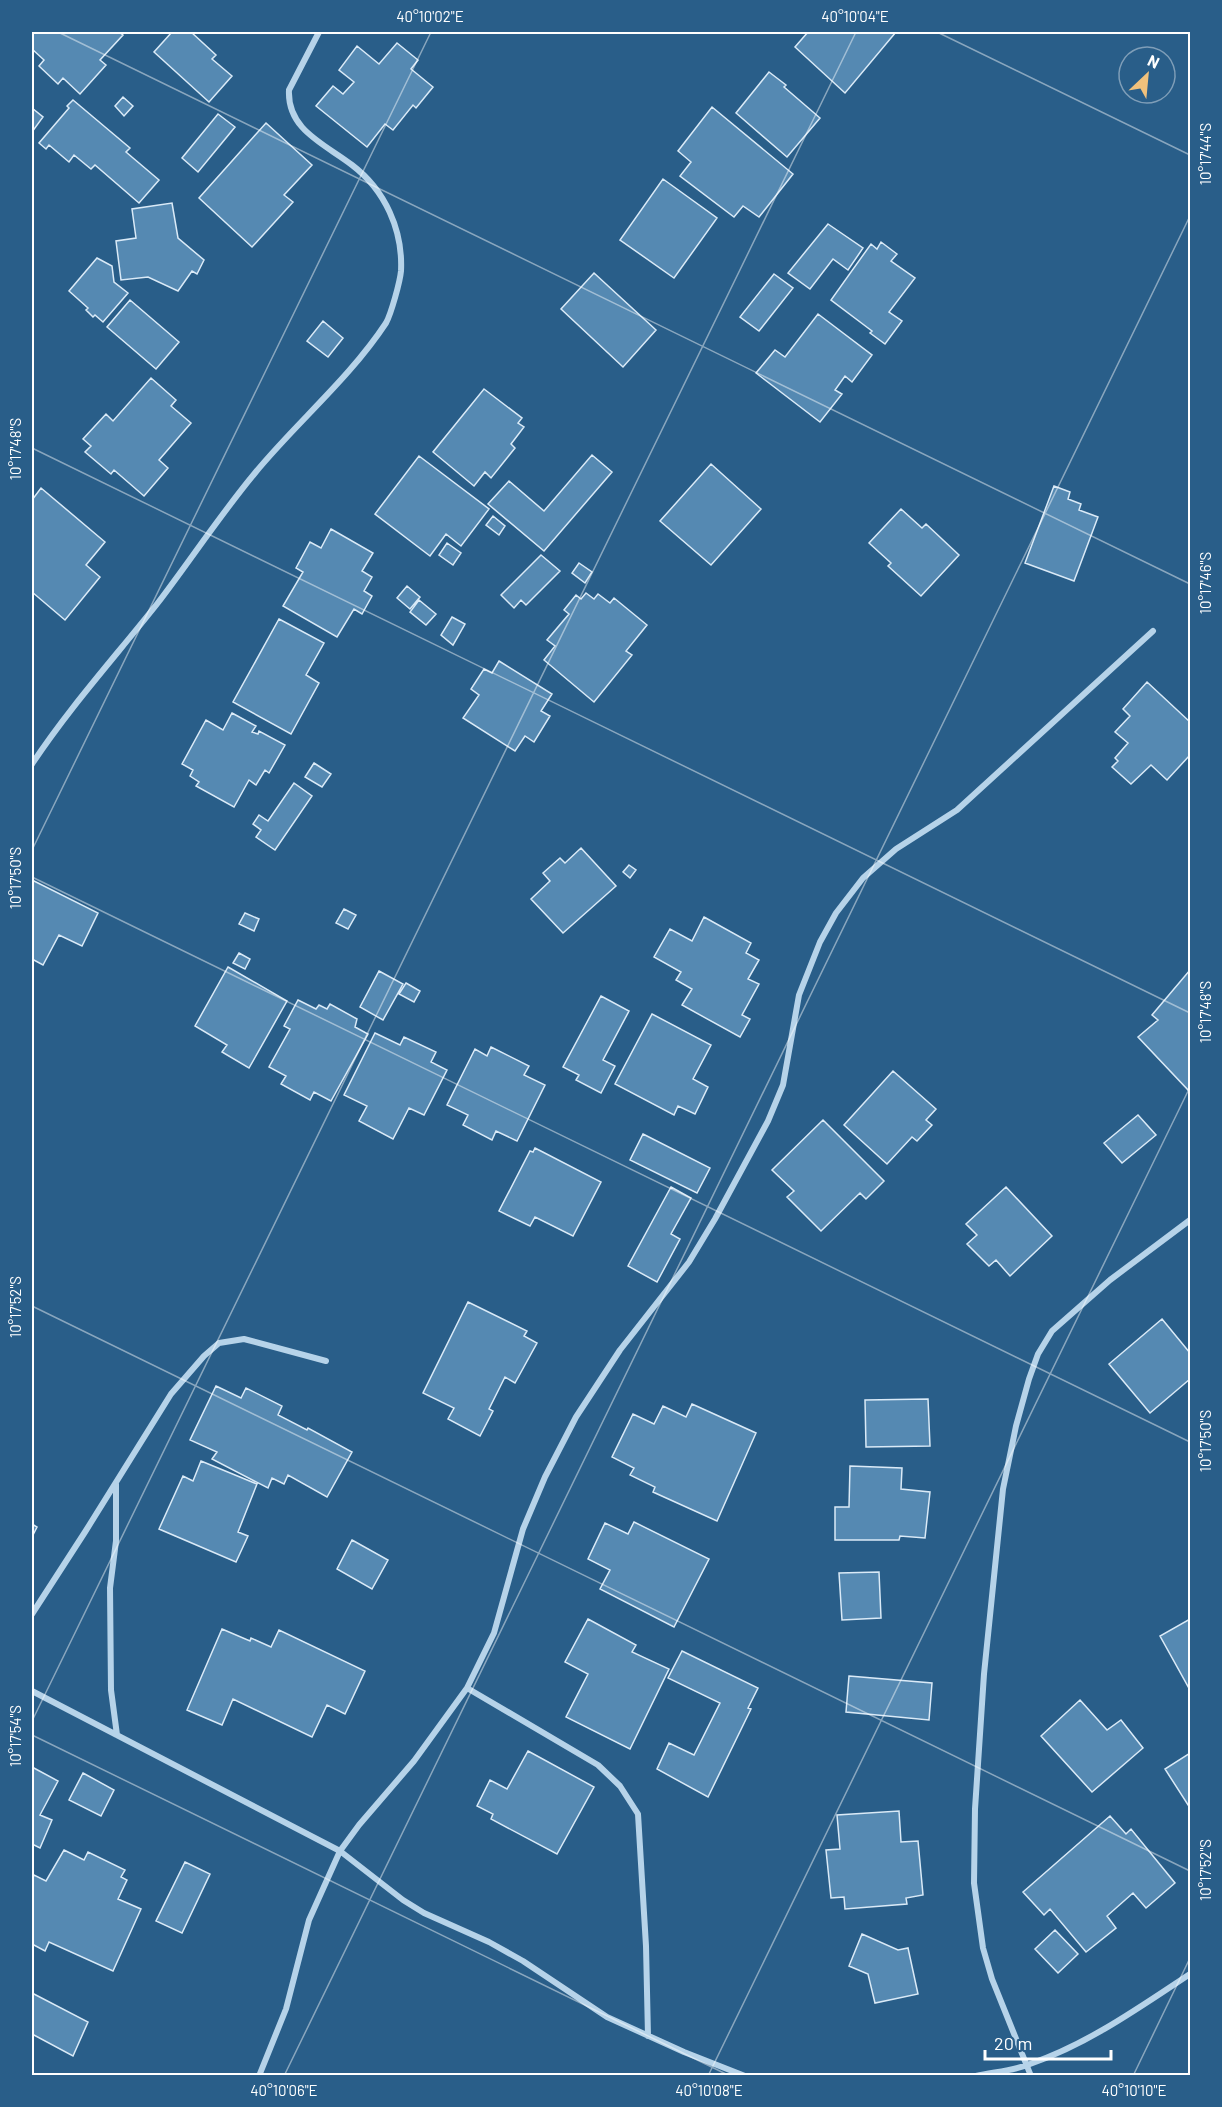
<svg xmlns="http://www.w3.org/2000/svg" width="1222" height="2107" font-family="Barlow,sans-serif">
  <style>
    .building { fill: #5589b2; stroke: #daeaf7; stroke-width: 1.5 }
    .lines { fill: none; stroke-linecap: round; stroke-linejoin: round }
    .minor { stroke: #b6d3e9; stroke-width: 6 }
    .ticks { fill: none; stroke: #fff; stroke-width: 1.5; stroke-opacity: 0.45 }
    .neatline { fill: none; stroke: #fff; stroke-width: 2 }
    .ticks-label { font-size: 15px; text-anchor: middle; fill: #fff }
  </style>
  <rect width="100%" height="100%" fill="#295e89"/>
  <path class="building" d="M32,32h87l4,3 -23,25 6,5 -26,29 -17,-16 -5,6 -19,-18 5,-6 -12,-11z
    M172,32h19l25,23 -4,4 20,17 -23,26 -55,-50z
    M808,32h88l-51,61 -50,-46z
    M397,43l21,17 -7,9 22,18 -17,21 -3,-3 -20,25 -8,-6 -18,23 -51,-41 17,-20 10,8 11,-12 -15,-12 18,-24 22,18z
    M769,72l17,13 -2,2 36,31 -33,39 -51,-44z
    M123,97l10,9 -9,10 -9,-10z
    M73,100l57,48 -4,4 33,28 -20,23 -44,-38 -4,4 -17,-14 -5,7 -20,-17 -3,4 -7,-6 30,-35 -2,-2z
    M712,107l81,67 -34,43 -16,-11 -9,11 -54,-41 11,-14 -13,-11z
    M32,108l11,9 -11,15z
    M218,114l17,13 -37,45 -16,-14z
    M266,123l46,42 -28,30 9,7 -41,45 -53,-49z
    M663,179l54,39 -43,60 -54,-38z
    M172,203l6,35 26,22 -7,14 -5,-3 -14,20 -30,-14 -27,3 -5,-39 20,-3 -4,-29z
    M828,224l35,24 -15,22 -15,-11 -23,30 -22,-16z
    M881,242l16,12 -6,7 24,17 -26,34 13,9 -17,23 -15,-11 2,-2 -41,-31 40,-56 6,5z
    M97,258l15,8 2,16 14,11 -25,29 -8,-7 -2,2 -7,-7 2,-2 -19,-17z
    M594,273l62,57 -33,37 -62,-58z
    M774,274l19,14 -34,43 -19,-14z
    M130,300l49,42 -23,27 -49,-42z
    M818,314l54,41 -20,27 -7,-6 -10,14 7,4 -22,28 -64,-49 19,-23 10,7z
    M323,321l20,17 -15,19 -21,-16z
    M151,378l25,22 -5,6 20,17 -32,37 9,8 -24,28 -30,-26 -3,4 -26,-22 6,-6 -8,-7 23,-25 7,7z
    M484,389l38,29 -4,5 6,4 -13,17 4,4 -24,30 -6,-6 -11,14 -41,-34z
    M592,455l20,17 -68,79 -56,-47 21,-23 35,30z
    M419,456l70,53 -28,37 -15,-12 -16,22 -55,-42z
    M711,464l50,45 -50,56 -51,-44z
    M1054,486l16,6 -2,7 13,5 -2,6 19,7 -24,64 -49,-18z
    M41,488l64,54 -19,23 14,12 -35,43 -33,-28v-92z
    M901,509l21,19 4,-4 33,31 -38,41 -33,-30 3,-3 -22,-20z
    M493,516l12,10 -6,9 -13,-10z
    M331,529l42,24 -11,18 10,6 -8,14 8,5 -10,18 -8,-5 -17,28 -54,-31 20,-34 -7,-4 14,-26 11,6z
    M447,543l14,10 -8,12 -14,-10z
    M541,555l19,16 -34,34 -5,-5 -7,8 -13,-13z
    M579,563l13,9 -7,11 -13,-10z
    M407,586l13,11 -10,12 -13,-11z
    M586,593l8,6 4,-5 12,9 4,-5 33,27 -21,26 6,4 -38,47 -50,-42 11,-14 -8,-6 22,-26 -5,-4 12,-15 5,4z
    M419,600l17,14 -10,11 -16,-13z
    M452,617l13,7 -12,21 -12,-10z
    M279,619l45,24 -18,32 13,8 -28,51 -58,-32z
    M499,661l53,33 -11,17 9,5 -16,26 -9,-6 -10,15 -52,-33 16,-23 -8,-6 13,-20 8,4z
    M1147,682l43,40v33l-23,25 -16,-15 -20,19 -19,-17 6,-6 -3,-3 13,-15 -13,-11 15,-16 -7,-7z
    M232,713l24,13 -4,6 6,2 1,-3 26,14 -16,28 -4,-3 -9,15 -7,-5 -15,27 -38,-21 3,-4 -9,-6 3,-6 -11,-6 24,-44 17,10z
    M314,763l17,11 -9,13 -17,-10z
    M294,783l18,13 -37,54 -19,-13 5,-7 -8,-6 6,-9 9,6z
    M581,848l35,38 -53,47 -32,-34 19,-18 -7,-8 17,-15 5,5z
    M629,865l7,5 -6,8 -7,-6z
    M32,880l66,33 -16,33 -23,-11 -16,30 -11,-6z
    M344,909l12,6 -8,14 -12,-6z
    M245,913l14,6 -5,12 -15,-7z
    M704,917l47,26 -5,10 13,7 -11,19 11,5 -17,31 8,4 -10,18 -58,-32 10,-16 -16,-9 5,-8 -27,-15 16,-28 22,12z
    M239,953l11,6 -5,10 -12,-6z
    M228,967l59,34 -38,67 -27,-16 5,-7 -32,-19z
    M1190,970v122l-52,-55 20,-17 -6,-5z
    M379,971l24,13 -20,36 -23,-13z
    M406,983l14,8 -6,11 -15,-8z
    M601,996l28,15 -26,49 12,6 -14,27 -25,-13 3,-5 -16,-8z
    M298,1000l18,9 3,-4 8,4 3,-5 27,15 -2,8 13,7 -37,67 -17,-9 -4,8 -29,-16 5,-8 -17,-9 21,-38 -6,-3z
    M652,1014l59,31 -18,34 15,8 -13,27 -17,-8 -4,9 -59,-31z
    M375,1033l25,12 4,-8 32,15 -5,10 16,8 -23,45 -15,-7 -16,31 -34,-18 8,-15 -23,-11z
    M491,1047l38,19 -5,9 21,10 -28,56 -21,-10 -4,9 -29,-15 5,-10 -21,-10 28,-56 12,7z
    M893,1071l43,38 -10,11 6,5 -15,16 -5,-4 -25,27 -43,-39z
    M1138,1115l18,20 -34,28 -18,-20z
    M823,1120l61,61 -18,18 -6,-6 -39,38 -34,-34 7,-6 -22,-21z
    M643,1134l67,34 -13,25 -67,-33z
    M535,1148l66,34 -28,54 -38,-19 -5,9 -31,-15 31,-60 3,1z
    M671,1187l20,11 -20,36 9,5 -23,43 -29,-16z
    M1006,1187l46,49 -42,40 -14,-16 -7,6 -22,-22 10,-9 -11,-11z
    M468,1302l59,29 -3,5 13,7 -22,40 -10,-6 -16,32 4,2 -13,25 -32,-17 6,-11 -31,-15z
    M1162,1319l28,34v26l-40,34 -41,-49z
    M216,1386l25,12 5,-10 36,18 -4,9 29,15 1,-2 44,24 -25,45 -39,-22 -4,9 -12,-6 -4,10 -56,-29 5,-7 -27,-12z
    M928,1399l2,47 -64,1 -1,-47z
    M692,1404l64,29 -39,88 -64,-29 2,-5 -25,-12 4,-7 -22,-11 21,-43 21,10 9,-18 23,11z
    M201,1461l56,23 -19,48 10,4 -12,26 -77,-33 24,-53 10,5z
    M850,1466l52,2 -1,21 29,3 -5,46 -25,-2 -1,4h-64v-33h14z
    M634,1522l75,37 -35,68 -74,-38 10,-19 -22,-11 17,-36 23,11z
    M32,1524l5,3 -5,10z
    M352,1540l36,20 -16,29 -35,-20z
    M879,1572l2,46 -39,2 -3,-47z
    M588,1619l48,26 -4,7 37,17 -39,80 -64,-32 22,-43 -23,-12z
    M1190,1619v71l-30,-54z
    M222,1629l28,12 1,-3 20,9 8,-17 86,41 -20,43 -18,-9 -15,32 -79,-38 -11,26 -35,-15z
    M682,1651l76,37 -10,20 3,1 -43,88 -51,-28 12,-26 25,12 26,-52 -52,-25z
    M849,1676l83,7 -3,37 -83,-8z
    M1080,1700l27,30 14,-10 22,28 -51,44 -51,-56z
    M528,1751l66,36 -37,67 -66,-35 2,-5 -16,-8 13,-26 17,9z
    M1190,1753v55l-25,-39z
    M32,1767l26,14 -18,34 12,5 -12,28 -8,-4z
    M83,1773l31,17 -13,26 -32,-16z
    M899,1811l2,31 17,-1 5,54 -17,3 1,6 -62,5 -1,-12 -13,1 -5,-48 14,-1 -3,-34z
    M1110,1816l16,18 5,-5 44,54 -29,25 -13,-15 -26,23 9,12 -30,24 -36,-43 -6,6 -21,-23z
    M64,1850l20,10 4,-8 37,18 -4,7 6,3 -9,19 23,10 -28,62 -64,-29 -4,9 -13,-7v-64l2,-5 12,6z
    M185,1862l25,12 -28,59 -26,-12z
    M1055,1930l23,24 -20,19 -23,-24z
    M862,1934l36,16 10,-2 10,46 -43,9 -7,-29 -19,-8z
    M32,1993l56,29 -15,34 -41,-22z"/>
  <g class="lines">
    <path class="minor" d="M32,764c37,-56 83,-107 125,-160 33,-43 63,-89 98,-131 42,-51 94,-94 131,-150 5,-9 14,-41 15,-52 2,-41 -16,-81 -49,-106 -27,-21 -65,-35 -63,-75l30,-58
      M116,1484v57l-6,47 1,102 6,45
      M32,1614l53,-82 86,-138 33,-38 15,-13 25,-4 82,22
      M467,1688l131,77 22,21 18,28 8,132 2,90
      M32,1691l308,160 63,49 21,13 65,29 34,19 84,56 77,35 61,24
      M259,2076l27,-67 23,-89 31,-69 19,-26 55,-64 53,-73 27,-55 29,-104 22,-52 31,-60 44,-67 69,-88 26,-43 53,-98 15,-36 16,-90 21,-53 16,-29 27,-35 33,-29 61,-39 196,-179
      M976,2076c17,-4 37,-5 54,-12 58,-20 110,-57 160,-90
      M1031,2076l-39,-97 -9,-31 -9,-65 1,-74 9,-135 19,-185 13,-63 13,-47 9,-25 14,-23 58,-51 80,-60"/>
  </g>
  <path class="ticks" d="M58,32l1132,552M937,32l253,123M32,448l1158,565M32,850l399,-818M32,877l1158,565M32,1306l1158,565M32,1721l824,-1689M32,1735l698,341M284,2076l906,-1860M708,2076l482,-989M1133,2076l57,-118"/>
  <rect width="1222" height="2107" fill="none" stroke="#295e89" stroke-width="66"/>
  <g transform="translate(1147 75) rotate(26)"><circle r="28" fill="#295e89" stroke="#7f9eb8" stroke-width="1.5"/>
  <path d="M0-4.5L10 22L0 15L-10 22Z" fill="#f0c17c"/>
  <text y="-9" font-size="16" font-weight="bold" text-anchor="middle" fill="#ffffff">N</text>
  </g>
  <path d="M985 2050v9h126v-9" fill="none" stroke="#ffffff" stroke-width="3"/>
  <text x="994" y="2050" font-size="18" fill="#ffffff" stroke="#295e89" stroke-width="4.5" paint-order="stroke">20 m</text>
  <rect x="33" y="33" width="1156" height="2041" class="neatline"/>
  <g class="ticks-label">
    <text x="430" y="22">40°10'02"E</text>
    <text x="855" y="22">40°10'04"E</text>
    <text transform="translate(1206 154) rotate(-90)" y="5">10°17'44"S</text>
    <text transform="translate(16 449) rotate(-90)" y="5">10°17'48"S</text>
    <text transform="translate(1206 583) rotate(-90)" y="5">10°17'46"S</text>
    <text transform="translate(16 878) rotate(-90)" y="5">10°17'50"S</text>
    <text transform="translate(1206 1012) rotate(-90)" y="5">10°17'48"S</text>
    <text transform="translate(16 1307) rotate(-90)" y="5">10°17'52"S</text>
    <text transform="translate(1206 1441) rotate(-90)" y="5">10°17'50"S</text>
    <text transform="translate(16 1736) rotate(-90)" y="5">10°17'54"S</text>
    <text transform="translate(1206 1870) rotate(-90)" y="5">10°17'52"S</text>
    <text x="284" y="2096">40°10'06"E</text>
    <text x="709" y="2096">40°10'08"E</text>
    <text x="1134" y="2096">40°10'10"E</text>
  </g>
</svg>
